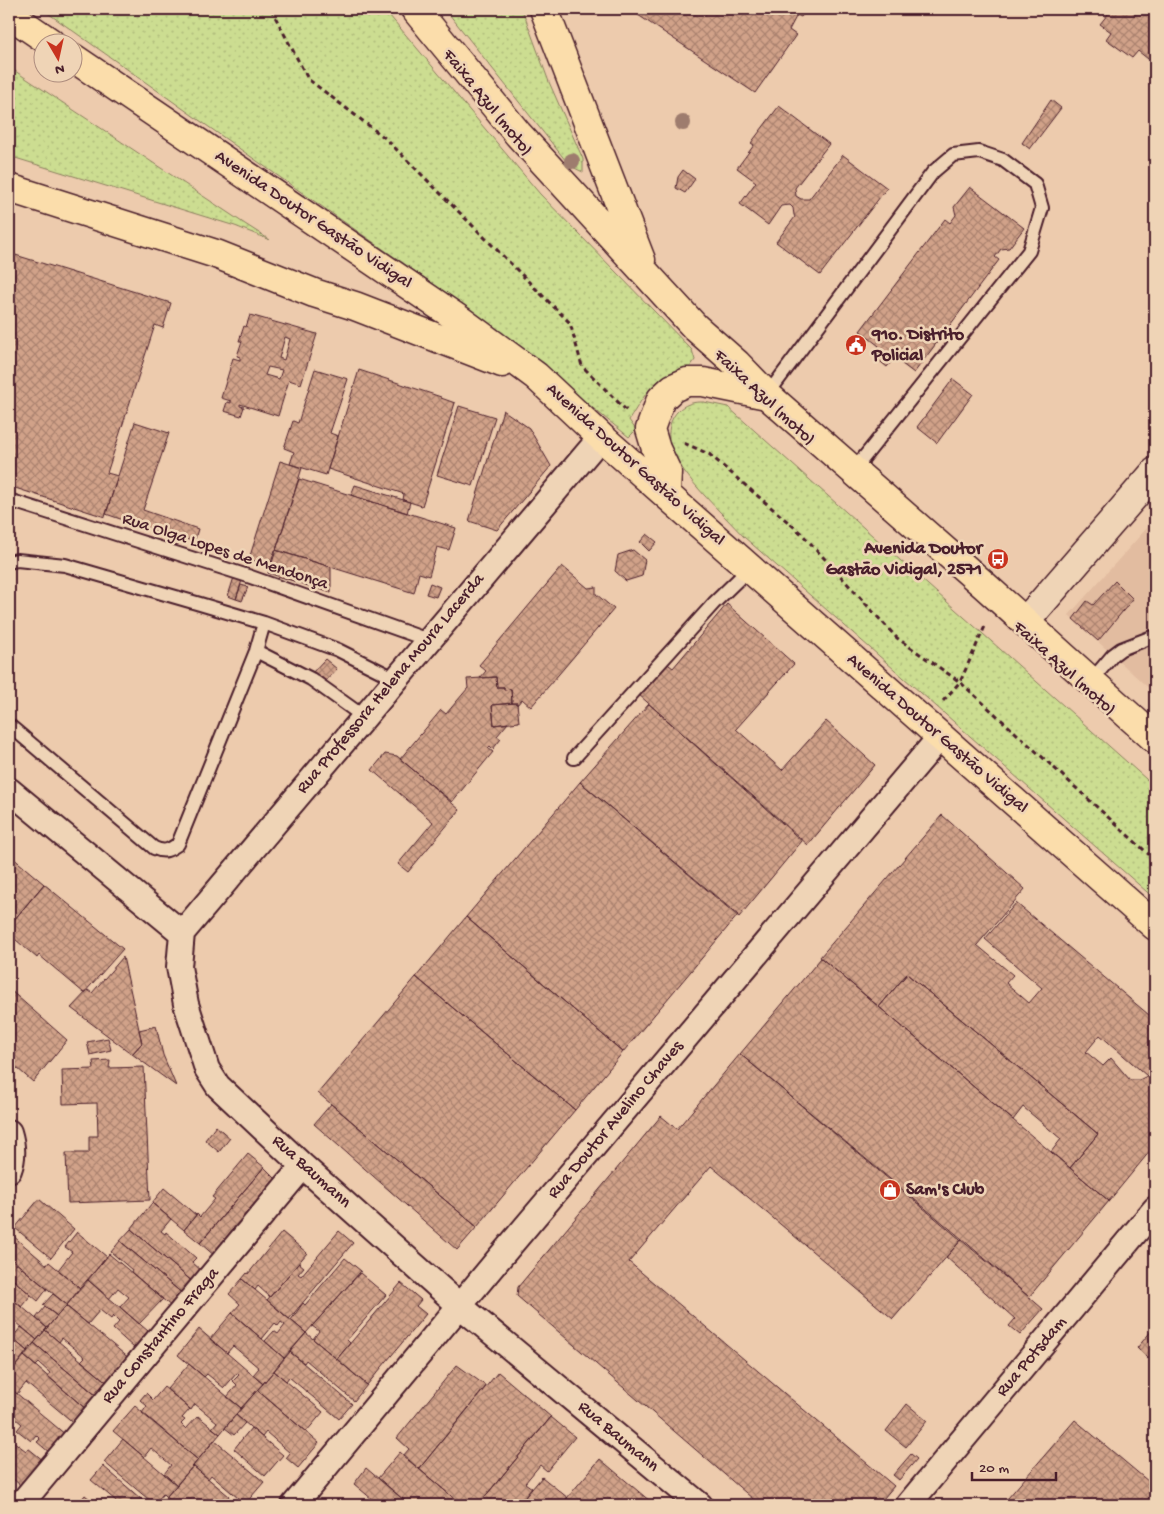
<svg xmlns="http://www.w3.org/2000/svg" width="1164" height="1514" font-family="'Gochi Hand',sans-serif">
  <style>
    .built { fill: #e2bca0 }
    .grass { fill: url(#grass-dots); stroke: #8b7e5e }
    .building { fill: url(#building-cross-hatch); stroke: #4a1f2b; fill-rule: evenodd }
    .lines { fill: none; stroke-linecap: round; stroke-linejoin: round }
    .service-casing { stroke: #4a1f2b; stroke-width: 16 }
    .minor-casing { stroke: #4a1f2b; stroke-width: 28 }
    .tertiary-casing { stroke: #4a1f2b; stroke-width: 31 }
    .trunk-casing { stroke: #4a1f2b; stroke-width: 31 }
    .path { stroke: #4a1f2b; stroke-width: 3; stroke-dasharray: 5 4; stroke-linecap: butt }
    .service { stroke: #efd4b6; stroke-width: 12 }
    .minor { stroke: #efd4b6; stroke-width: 24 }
    .tertiary { stroke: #efd4b6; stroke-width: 28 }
    .trunk { stroke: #fbddab; stroke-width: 28 }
    .tree { fill: #9e7c6e }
    .labels { text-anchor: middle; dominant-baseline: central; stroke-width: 5; stroke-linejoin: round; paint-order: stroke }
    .street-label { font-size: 18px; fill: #4a1f2b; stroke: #efd4b6 }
    .poi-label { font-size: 18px; font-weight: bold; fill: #4a1f2b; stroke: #efd4b6; text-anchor: start }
  </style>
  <defs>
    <pattern id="grass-dots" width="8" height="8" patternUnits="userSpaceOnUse" patternTransform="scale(1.25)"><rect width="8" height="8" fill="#ccdd91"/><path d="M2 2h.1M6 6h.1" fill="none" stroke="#b1bd7d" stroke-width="1.8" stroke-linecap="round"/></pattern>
    <pattern id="building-cross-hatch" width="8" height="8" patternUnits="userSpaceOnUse" patternTransform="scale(1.25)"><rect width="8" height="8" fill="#d1a289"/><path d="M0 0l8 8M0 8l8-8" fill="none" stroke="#ac8370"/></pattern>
  </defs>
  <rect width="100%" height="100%" fill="#edcbad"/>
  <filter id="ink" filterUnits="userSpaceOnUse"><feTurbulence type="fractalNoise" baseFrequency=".02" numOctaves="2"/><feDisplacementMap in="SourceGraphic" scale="10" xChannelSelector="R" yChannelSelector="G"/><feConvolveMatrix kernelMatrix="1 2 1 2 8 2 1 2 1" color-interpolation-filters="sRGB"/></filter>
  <g filter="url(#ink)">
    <path class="built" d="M1155,519v175l-86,-79z"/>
    <path class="grass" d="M42,9h342l156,185 152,156 3,10 -7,10c-32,2 -44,26 -59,50l7,10 -7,7 -157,-126 -191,-133z
      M445,9h77l27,73 34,77v13l-13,-6z
      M9,67l236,157 25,16 -35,-14 -226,-70z
      M704,402l24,5 427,380v112l-411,-362c-22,-24 -55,-54 -70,-82 -5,-10 -7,-22 -3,-33 3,-8 9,-15 18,-18 4,-2 10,-2 15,-2z"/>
    <path class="building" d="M629,9h178l-6,8 -4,-2 -8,15 7,5 -41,58z
      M1112,9h43v18l-1,2 1,1v19l-7,10 -10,-8 -6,7 -26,-19 5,-7 -11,-8z
      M1051,100l10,8 -31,41 -8,-6z
      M779,106l50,38 -34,44 1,8 5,3h8l34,-44 44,33 -67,87 -44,-33 19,-25 -1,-2 -1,-7 -3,-3 -9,1 -13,19 -28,-21 16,-22 -19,-14 17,-23 -3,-2z
      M683,170l12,9 -10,14 -9,-5 2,-11z
      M970,187l54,41 -15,20 -8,1 -6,8 4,3 -85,113 -20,-15 -7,9 -15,-12 7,-9 -19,-15 85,-112 5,4 6,-8 -2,-8z
      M9,253l162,50 -8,25 -8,-3 -48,148 11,3 -13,41 -96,-31z
      M250,315l67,19 -16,50 -12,-4 -11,36 -38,-12v2l4,1 -3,9 -17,-5 3,-9 4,1v-2l-10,-3 12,-40 7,2v-3l-3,-1 5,-15h-3l5,-15 2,1zM285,337l5,2 -6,21 -5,-2zM268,367l14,3 -3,9 -14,-4z
      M315,369l33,10 -18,54 8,3 -12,39 -36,-11 4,-12 -10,-4 9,-27 5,2z
      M359,370l82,27v1l14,5 -33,103 -19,-6 1,-6 -76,-25z
      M953,379l20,15 -36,49 -20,-16z
      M459,406l36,11 -22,69 -36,-11z
      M503,410l26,18 22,38 -54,64 -28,-9z
      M135,422l34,11 -26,77 55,19 -4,13 -38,-14 -1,3 -49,-17z
      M280,461l22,7 -31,98 -22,-7z
      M299,479l157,49 -7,22 -12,-3 -8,29 -10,-3 -5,20 -138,-43z
      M355,485l55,17 -3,11 -56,-18z
      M647,534l10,8 -8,9 -9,-9z
      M275,550l56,17v26l-63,-20z
      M633,550l12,10 -3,16 -16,5 -11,-10 3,-16z
      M562,566l26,22 8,-1v7l18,15 -83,98 -9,-8 -5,6v-2h-5l-1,-14 -7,1v-3h-7l-1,-10 -16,1 6,-7 -7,-6z
      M235,574l8,3 -7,22 -8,-3z
      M1115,581l18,18 -35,42 -25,-22 14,-18 6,4z
      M430,583l10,4 -4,10 -10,-3z
      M241,585l7,2 -6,14 -6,-2z
      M727,604l67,60 -58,65 46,41 44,-49 49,44 -67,80 -170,-151 27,-32 8,6z
      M325,659l12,10 -15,16 -11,-11z
      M496,677l1,10h7v3l7,-1 1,14 -20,2 2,20 14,-2 -11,13 4,3 -8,10 -3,-3 -2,2 5,4 -41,50 -52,-43 41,-49 5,4 22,-26 -1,-9z
      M517,703l2,19 -25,3 -2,-20z
      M649,704l153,137 -63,76 -159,-135z
      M385,754l12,2 63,54 -52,62 -10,-8 35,-42 -61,-52z
      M580,782l158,133 -115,137 -157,-135z
      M942,815l83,74 -48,56 36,30 -7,8 23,20 13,-15 -57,-49 31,-36 139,117v125l-46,56 -39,-33 28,-34 -191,-160 -28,33 -59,-50zM1100,1035l47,41 -8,4h-9l-19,-22 -8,8 -17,-14z
      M12,857l32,27 -35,42v-65z
      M44,884l79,65 -39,44 -45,-38 -2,3 -28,-24v-8z
      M466,917l157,135 -48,58 -159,-133z
      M123,957l19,86 -10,11 -61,-46 17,-18 4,3z
      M821,958l288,243 -80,96 -289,-243z
      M907,974l191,160 -28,34 -19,-16 10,-13 -38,-32 -10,13 -134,-113z
      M416,977l159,133 -98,117 -159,-134z
      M9,989l58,51 -34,42 -24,-21z
      M156,1026l7,29 13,31 -44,-32 10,-11 -3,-13z
      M108,1038l3,12 -21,5 -3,-13z
      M740,1054l222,185 -69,80 -182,-153 -82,96 265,224 -16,19h-118l-243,-209 1,-9 143,-171 16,13z
      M110,1060l-1,8 35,-1 6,133 -82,3 -2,-50h23v-17h9l-1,-33 -34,1 -1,-34 32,-1 -1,-8z
      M331,1104l146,123 -20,23 -143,-126z
      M216,1126l14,12 -11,14 -14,-12z
      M248,1154l16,13 -64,76 -16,-13 13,-16 3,3 15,-18 -3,-2z
      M264,1167l12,12 -38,45 3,3 -25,30 -16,-14z
      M164,1188l32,27 -12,15 -32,-27z
      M39,1199l35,30 -23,29 -36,-30z
      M152,1203l19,16 -10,12 4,3 1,-2 30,26 -4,4 11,10 -9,11 -63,-54z
      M9,1229l5,4 -2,2 35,30 2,-3 31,26 -13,17 -58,-48z
      M131,1229l63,54 -10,12 -64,-54z
      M339,1231l14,12 -64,76 -22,-19 32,-37 5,4 -6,7 3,2z
      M77,1232l30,25 -27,31 -22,-18 14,-18 -7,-5z
      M282,1232l25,21 -37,44 -12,-11 -3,4 -13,-11 5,-6 1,1z
      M962,1239l81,70 -23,26 -11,-9 6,-7 -69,-62z
      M120,1241l64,54 -11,13 -42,-36 1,-2 -21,-18z
      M109,1254l54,45 -24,25 -19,-17 9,-10 -11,-9 -9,11 -21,-19z
      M9,1257l38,32 -9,12 -29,-25z
      M345,1258l16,13 -55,62 -15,-13 12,-17 2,2z
      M360,1273l26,22 -39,45 3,3 -13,16 -24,-20 6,-8 -7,-5z
      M9,1276l22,19 -10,12 -12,-11z
      M242,1279l64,54 -22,25 -19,-17 9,-10 4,3 7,-9 -4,-3 -3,4 -3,-3 -13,16 -30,-26 8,-9 -11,-10z
      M88,1280l60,51 -14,17 -21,-19 6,-7 -6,-6 -2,3 -11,-9 -12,14 -22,-18z
      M401,1283l20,17 -5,6 10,8 -59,71 -30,-26z
      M53,1294l14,11 -10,11 -14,-11z
      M9,1296l38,32 -10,12 -28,-24z
      M66,1306l64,53 -21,25 -28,-23 4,-4 -23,-19 -3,4 -14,-12z
      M45,1307l12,9 -10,12 -11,-10z
      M232,1313l52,45 -21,26 -10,-9 6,-7 -26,-22 -6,7 -17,-14z
      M21,1327l16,13 -10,11 -15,-13z
      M199,1329l64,55 -22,24 -14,-11 10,-12 -4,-4 6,-6 -2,-2 -13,15 -17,-14 -3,3 -26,-22z
      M1153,1329l2,3v19l-7,8 -11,-11z
      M45,1330l64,54 -11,13 -64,-54z
      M306,1333l61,52 -13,16 -48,-41 -2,3 -14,-11z
      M14,1340l13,11 -13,17 -5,-4v-18z
      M34,1343l64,54 -11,13 -39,-34 2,-3 -11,-10 -3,3 -12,-10z
      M290,1352l62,52 -13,15 -50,-42 -3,4 -12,-10z
      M24,1356l63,54 -12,14 -49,-41 -9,11 -8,-7v-13z
      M189,1364l52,44 -21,26 -8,-6 5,-6 -22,-18 -4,6 -24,-21z
      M457,1365l29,21 -67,83 -16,-13 6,-7 -12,-11z
      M274,1371l49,41 -17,20 -49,-42z
      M498,1372l53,45 -73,88h-16l-43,-36z
      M9,1387l57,48 -16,18 -13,-11 3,-3 -4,-4 -5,6 -14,-11 5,-6 -13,-11z
      M164,1387l26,22 -8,9 3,2 -4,4 5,5 12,-13 22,18 -22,26 -56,-47 5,-7 -7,-6 6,-7 7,7z
      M257,1390l62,53 -21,25 -12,-10 4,-5 -24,-21 -4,5 -26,-22z
      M907,1404l20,17 -21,26 -20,-16z
      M135,1406l63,54 -21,25 -13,-11 7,-9 -20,-17 -7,9 -31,-26z
      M236,1415l9,8 -11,12 -9,-7z
      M551,1417l24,20 -28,34 -7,-6 -15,18 7,5 -11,14 -3,3h-40z
      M1075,1420l80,67v18h-153z
      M251,1428l32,27 -18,21 -31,-27z
      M9,1438l17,13 2,-3 16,13 -22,26 -13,-12z
      M123,1439l54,46 -11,12 -3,-3 -9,10 -50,-42z
      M214,1440l50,42 -19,22 -34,-29 -3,4 -15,-13z
      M400,1452l19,17 43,36h-52l-32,-27z
      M911,1454l6,5 -18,21 -6,-5z
      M600,1459l51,43 -3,3h-87z
      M103,1466l45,39h-27l-30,-25z
      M193,1466l36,30 -6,9h-26l-4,-3 -2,3h-15l-10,-8z
      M366,1468l41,35 -2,2h-26l-25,-21z
      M542,1477l26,21 -7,7h-35l-5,-3z
      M85,1495l12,10h-20z
      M166,1497l10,8h-17z"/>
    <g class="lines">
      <g class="service-casing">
        <path id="service" d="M767,395l166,-223 20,-17 26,-3 24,8 32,24 7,24 -13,43 -176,220
          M9,500l239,76 180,64
          M9,562l8,-2 48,5 135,39 64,19 74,27 58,29
          M256,651l55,28 53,38
          M1091,681l22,-26 8,-6 31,-12 3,1
          M9,725l145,123c11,5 15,2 24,-4l78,-193 8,-28
          M574,758l140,-155 36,-35"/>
      </g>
      <g class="minor-casing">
        <path id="minor" d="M9,790l173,143
          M182,933l-3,34 7,37 21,65 11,17 85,80 156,139 241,200
          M182,933l419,-496
          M9,1132c4,13 5,25 0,38
          M20,1505l283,-339
          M294,1505l202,-243 444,-525
          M908,1505l247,-296"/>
      </g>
      <g class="tertiary-casing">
        <path id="tertiary" d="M1025,622l130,-150"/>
      </g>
      <g class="trunk-casing">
        <path id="trunk" d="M415,9l103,125 177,193 42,37 30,31 217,190 171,154
          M544,9l97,251
          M9,14l41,28
          M72,57l388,263 76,56 65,61 554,489
          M9,188l207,66 98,39 41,13 147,57
          M666,494l1,-22 -11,-23 -6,-20 11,-30 12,-11 14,-6h16l64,13"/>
      </g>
      <path class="path" d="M271,9l37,70 77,59 185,185 12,43 45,45
        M684,443l25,11 93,80 95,104 63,44 195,178
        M943,701l17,-19 26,-58"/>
      <use href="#service" class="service"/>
      <use href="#minor" class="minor"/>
      <use href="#tertiary" class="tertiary"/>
      <use href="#trunk" class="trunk"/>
    </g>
    <g class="tree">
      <circle cx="683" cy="123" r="8"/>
      <circle cx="572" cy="161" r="8"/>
    </g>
  </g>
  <defs>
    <g id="civic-disc" transform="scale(1.125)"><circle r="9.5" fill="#c8321e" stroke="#efd4b6"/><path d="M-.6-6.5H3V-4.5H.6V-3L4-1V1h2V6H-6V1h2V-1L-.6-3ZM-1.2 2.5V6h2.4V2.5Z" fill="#fff"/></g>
    <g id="bus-disc" transform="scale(1.125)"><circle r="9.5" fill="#c8321e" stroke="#efd4b6"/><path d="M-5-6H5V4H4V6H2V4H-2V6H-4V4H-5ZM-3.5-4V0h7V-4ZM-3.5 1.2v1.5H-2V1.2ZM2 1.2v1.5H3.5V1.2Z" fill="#fff"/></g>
    <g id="shop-disc" transform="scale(1.125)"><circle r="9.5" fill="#c8321e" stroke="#efd4b6"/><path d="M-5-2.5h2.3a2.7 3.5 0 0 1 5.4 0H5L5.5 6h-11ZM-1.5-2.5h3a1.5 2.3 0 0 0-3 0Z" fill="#fff"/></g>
  </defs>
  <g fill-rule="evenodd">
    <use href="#civic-disc" x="856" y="345"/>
    <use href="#bus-disc" x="998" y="559"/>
    <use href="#shop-disc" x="890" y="1190"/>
  </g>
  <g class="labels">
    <g class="street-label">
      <text transform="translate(487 103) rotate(51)">Faixa Azul (moto)</text>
      <text transform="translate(313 220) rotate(34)">Avenida Doutor Gastão Vidigal</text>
      <text transform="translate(764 398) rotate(43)">Faixa Azul (moto)</text>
      <text transform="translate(635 465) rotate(42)">Avenida Doutor Gastão Vidigal</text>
      <text transform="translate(225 552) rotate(18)">Rua Olga Lopes de Mendonça</text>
      <text transform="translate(1064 669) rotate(42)">Faixa Azul (moto)</text>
      <text transform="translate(391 684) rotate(-50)">Rua Professora Helena Moura Lacerda</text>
      <text transform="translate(937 734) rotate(41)">Avenida Doutor Gastão Vidigal</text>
      <text transform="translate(616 1120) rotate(-50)">Rua Doutor Avelino Chaves</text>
      <text transform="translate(311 1172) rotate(42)">Rua Baumann</text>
      <text transform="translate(161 1336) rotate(-50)">Rua Constantino Fraga</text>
      <text transform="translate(1032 1357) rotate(-50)">Rua Potsdam</text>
      <text transform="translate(618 1437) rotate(40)">Rua Baumann</text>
    </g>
    <g class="poi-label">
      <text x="872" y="335">91o. Distrito<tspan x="872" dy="21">Policial</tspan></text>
      <text x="982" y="549" text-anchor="end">Avenida Doutor<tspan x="982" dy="21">Gastão Vidigal, 2571</tspan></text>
      <text x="906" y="1190">Sam's Club</text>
    </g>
  </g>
  <rect width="1164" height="1514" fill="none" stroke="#efd4b6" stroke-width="30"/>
  <rect x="15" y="15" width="1134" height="1484" fill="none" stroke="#4a1f2b" stroke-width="2" filter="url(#ink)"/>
  <g transform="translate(58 58) rotate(171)"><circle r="24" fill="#efd4b6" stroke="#ad8c7e"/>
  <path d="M0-4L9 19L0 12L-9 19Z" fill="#c8321e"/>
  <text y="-8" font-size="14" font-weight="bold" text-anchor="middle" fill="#4a1f2b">N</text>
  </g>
  <path d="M972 1472v8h84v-8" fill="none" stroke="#4a1f2b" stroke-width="2.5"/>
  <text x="979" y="1472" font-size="15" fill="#4a1f2b" stroke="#efd4b6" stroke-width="4" paint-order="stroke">20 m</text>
</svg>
